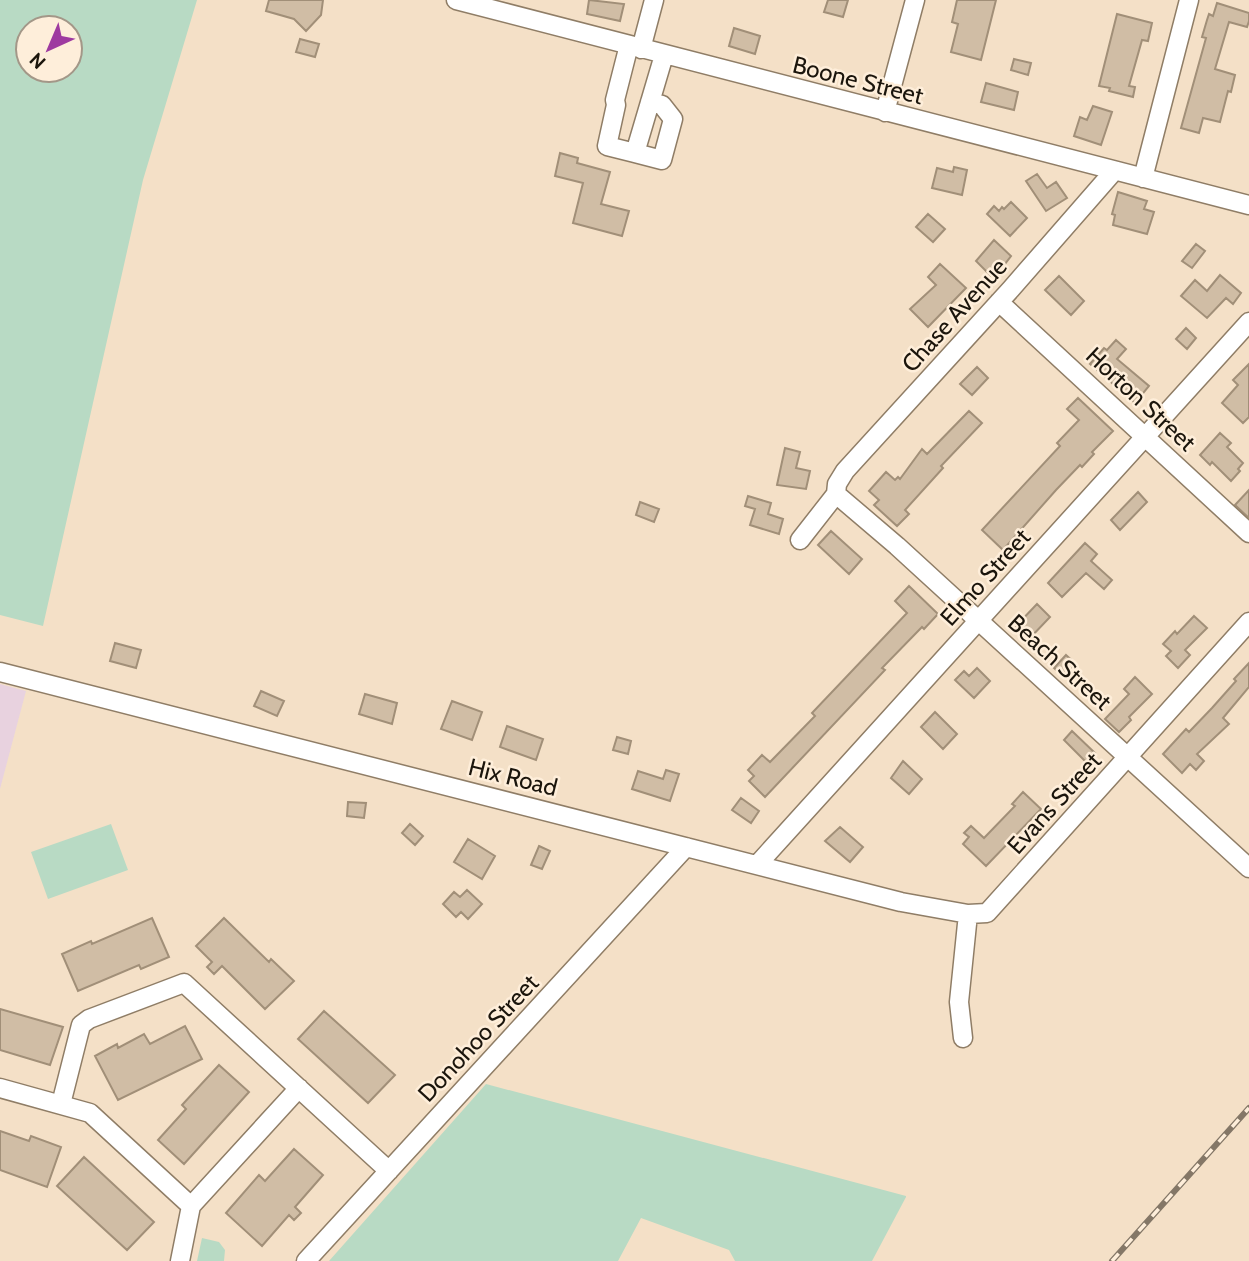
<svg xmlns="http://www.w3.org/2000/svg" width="1249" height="1261" font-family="Cabin,sans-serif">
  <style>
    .education { fill: #e8d2df }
    .green { fill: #b8dac4; fill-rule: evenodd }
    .building { fill: #d0bda5; stroke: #a18f78; stroke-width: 2 }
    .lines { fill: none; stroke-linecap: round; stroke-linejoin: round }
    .minor-casing { stroke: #8f7d66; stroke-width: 21 }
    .minor { stroke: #fff; stroke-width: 18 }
    .rail-casing { stroke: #847767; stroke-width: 6 }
    .rail { stroke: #feeeda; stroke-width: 3.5; stroke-dasharray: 10; stroke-linecap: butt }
    .labels { text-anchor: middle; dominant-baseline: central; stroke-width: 5; stroke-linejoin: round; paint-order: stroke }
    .street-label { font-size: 24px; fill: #1b150c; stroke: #feeeda }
  </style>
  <rect width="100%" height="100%" fill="#f4e0c7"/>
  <path class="education" d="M0,684l26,7 -26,98z"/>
  <path class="green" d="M0,0h197l-54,180 -100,446 -43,-11zM28,28h42v42h-42z
    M111,824l17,46 -80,29 -17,-47z
    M486,1084l420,112v1l-34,64h-137l-6,-11 -88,-32 -23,43h-289z
    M202,1238l17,4 6,8 -1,11h-27z"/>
  <path class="building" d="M269,0h54l-2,15 -15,16 -12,-12 -28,-8z
    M589,0l35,4 -4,17 -33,-7z
    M828,0h20l-5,17 -19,-5z
    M957,0h39l-15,60 -30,-8 7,-28 -6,-2z
    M1217,3l32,10v8l-2,6 -18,-5 -14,47 20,6 -4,17 -3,-1 -8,31 -17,-4 -4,15 -18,-5 25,-90 -4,-1 5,-17 2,-6 4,2z
    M1117,14l35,9 -4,18 -6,-1 -13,46 6,1 -2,10 -24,-6 1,-3 -11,-2z
    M734,28l26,8 -5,18 -26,-8z
    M300,39l19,5 -4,13 -19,-5z
    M1014,59l17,4 -3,12 -17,-5z
    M986,83l32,9 -4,18 -33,-8z
    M1093,106l19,6 -11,33 -27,-9 6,-19 7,3z
    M560,153l18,5 -1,5 33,9 -9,32 28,7 -7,25 -49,-13 10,-40 -28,-7z
    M954,167l13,3 -5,25 -30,-7 5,-20 16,4z
    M1037,174l10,14 9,-6 11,16 -21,13 -20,-30z
    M1118,192l29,9 -3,8 10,3 -7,22 -34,-9 2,-10 -3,-1z
    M1011,202l16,16 -17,18 -23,-22 7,-8 5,5 3,-4 2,2z
    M928,214l17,15 -12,13 -17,-15z
    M994,240l17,16 -13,17 -2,-3 -5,6 -15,-15z
    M1196,244l9,7 -13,17 -10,-7z
    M940,264l26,24 -38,39 -18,-18 26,-24 -8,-8z
    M1220,275l21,18 -8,11 -7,-6 -19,20 -26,-22 14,-16 12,11z
    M1059,276l25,25 -13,14 -26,-25z
    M1186,328l10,10 -9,11 -11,-10z
    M1116,340l10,9 -9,10 32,27 -14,17 -45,-39 14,-16 3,2z
    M1249,364v53l-6,6 -21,-20 16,-18 -5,-5z
    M977,367l11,11 -16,17 -12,-11z
    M1078,398l35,33 -21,21 2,2 -12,13 -2,-2 -24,25 -53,60 -21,-20 78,-84 -3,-3 22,-23 -12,-11z
    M969,411l13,12 -41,43 2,2 -38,42 4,4 -12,12 -23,-21 5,-5 -10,-9 17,-19 9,8 3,-3 2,2 22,-30 5,5z
    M1220,433l11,10 -4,4 16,16 -5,6 2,2 -9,10 -19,-19 -2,3 -10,-10z
    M785,448l15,4 -4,16 14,3 -4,18 -29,-4z
    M1249,490v28l-14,-13z
    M1138,492l9,10 -27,28 -9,-10z
    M748,496l23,7 -3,11 15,5 -4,15 -29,-9 5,-16 -10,-3z
    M640,502l19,7 -5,13 -18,-7z
    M831,531l31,28 -13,15 -31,-29z
    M1085,543l12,11 -6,7 21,19 -8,9 -18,-16 -24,24 -14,-14z
    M909,586l29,28 -14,15 -2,-2 -40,41 3,2 -120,127 -16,-16 5,-5 -6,-6 14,-15 8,7 45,-46 -3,-3 95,-100 -12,-12z
    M1037,604l13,13 -21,22 -13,-13z
    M1194,616l13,12 -22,22 5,5 -12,13 -12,-12 5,-5 -8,-7 12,-13 2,3z
    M115,643l26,7 -5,18 -26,-7z
    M1066,655l9,8 -11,14 -10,-9z
    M1249,663v24l-26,31 6,6 -32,30 7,7 -8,9 -6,-6 -8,9 -19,-19 23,-25 3,3 23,-24 24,-27 -2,-2z
    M977,668l13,13 -16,17 -19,-18 9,-9 5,5z
    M1135,677l17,17 -23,23 2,3 -12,12 -14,-13 24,-25 -5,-5z
    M261,691l23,10 -7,15 -23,-10z
    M365,694l32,9 -5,21 -33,-10z
    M452,701l30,11 -10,28 -31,-11z
    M935,712l22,22 -14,15 -22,-22z
    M507,726l36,13 -7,21 -36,-13z
    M1072,731l23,22 -9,9 -22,-22z
    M617,737l14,4 -3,13 -15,-4z
    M903,761l19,18 -13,15 -18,-16z
    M666,770l13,4 -9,27 -38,-12 6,-18 25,8z
    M1023,792l18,17 -55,57 -23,-22 6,-7 -5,-4 7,-7 13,12 31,-32 -3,-2z
    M741,798l18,13 -8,12 -19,-13z
    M348,802l18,1 -2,15 -17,-2z
    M410,824l13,12 -8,9 -13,-12z
    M840,827l23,20 -13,15 -25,-21z
    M468,839l27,17 -13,23 -28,-17z
    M539,846l11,5 -8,18 -11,-4z
    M467,890l15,14 -14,15 -7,-7 -5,5 -13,-13 11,-12 6,5z
    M152,918l17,39 -28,12 -2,-4 -61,26 -16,-37 29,-13 1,3z
    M224,918l45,44 2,-3 23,22 -29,28 -43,-43 -8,8 -7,-7 5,-5 -16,-16z
    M0,1009l63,18 -13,38 -50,-15z
    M324,1011l71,64 -27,28 -70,-64z
    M185,1026l17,33 -84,41 -23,-44 22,-12 1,4 26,-14 6,10z
    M219,1065l30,27 -65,72 -26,-24 28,-31 -4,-4z
    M0,1131l29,10 2,-5 30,11 -14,40 -47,-17z
    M294,1149l29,26 -28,32 6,6 -7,7 -5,-5 -27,31 -36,-33 33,-38 6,6z
    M84,1157l70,65 -27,28 -70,-64z"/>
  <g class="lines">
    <g class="minor-casing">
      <path id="minor" d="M456,0l793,205
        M629,45l-14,55 1,5 -9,41 28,7 29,-98
        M641,49l13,-49
        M885,112l30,-112
        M635,153l27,7 11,-41 -11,-14 -12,-3
        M1143,178l46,-178
        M999,302l250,231
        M836,494l61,52 352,322
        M836,494l1,-10 8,-13 166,-182 103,-118
        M800,540l36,-46
        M0,672l901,230 67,12 19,-1 262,-291
        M757,865l492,-543
        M963,1038l-4,-36 9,-88
        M0,1088l90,25 101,93 -11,55
        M61,1104l20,-79 8,-6 95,-36 205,188
        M191,1206l108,-118
        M306,1261l380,-414"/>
    </g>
    <use href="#minor" class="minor"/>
    <g class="rail-casing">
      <path id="rail" d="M1112,1261l137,-153"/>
    </g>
    <use href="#rail" class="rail"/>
  </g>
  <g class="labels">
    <g class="street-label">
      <text transform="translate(858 80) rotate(14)">Boone Street</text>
      <text transform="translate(954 315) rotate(-48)">Chase Avenue</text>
      <text transform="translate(1141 399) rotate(43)">Horton Street</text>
      <text transform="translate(985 577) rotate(-48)">Elmo Street</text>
      <text transform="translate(1060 662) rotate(42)">Beach Street</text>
      <text transform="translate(513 777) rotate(14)">Hix Road</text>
      <text transform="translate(1054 803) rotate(-48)">Evans Street</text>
      <text transform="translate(478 1038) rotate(-47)">Donohoo Street</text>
    </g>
  </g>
  <g transform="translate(49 49) rotate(224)"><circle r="33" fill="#feeeda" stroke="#a39788" stroke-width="2"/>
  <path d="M0-5L12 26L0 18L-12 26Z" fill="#9e3aa0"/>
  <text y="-10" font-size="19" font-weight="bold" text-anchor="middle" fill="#1b150c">N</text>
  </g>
</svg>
